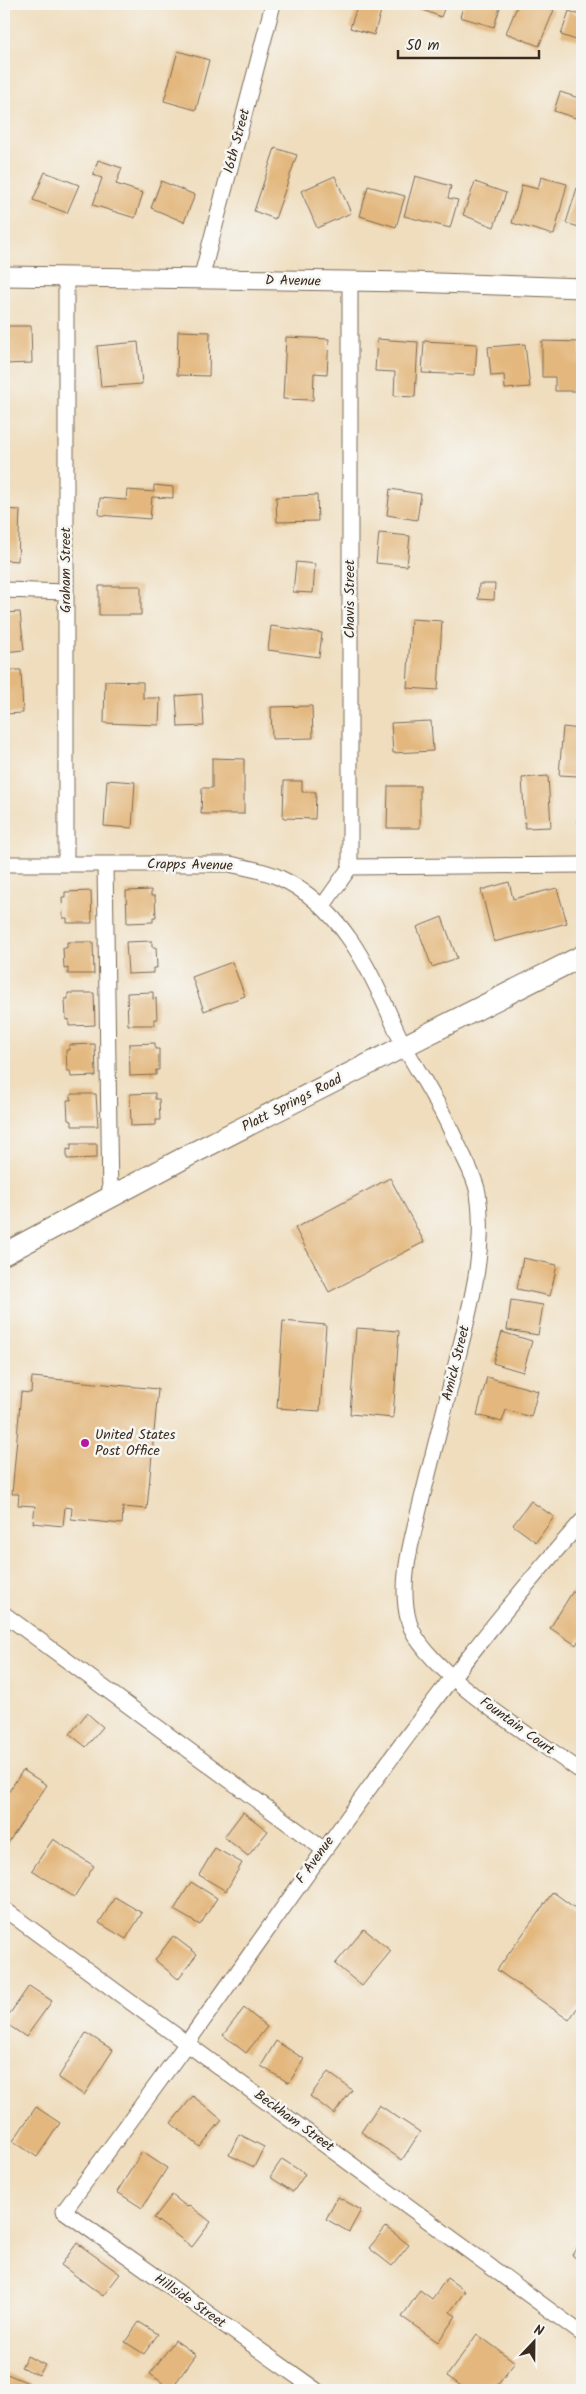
<svg xmlns="http://www.w3.org/2000/svg" width="586" height="2394" font-family="Kalam,sans-serif">
  <style>
    .building { fill: #e3b77d }
    .lines { fill: none; stroke-linecap: round; stroke-linejoin: round }
    .minor-casing { stroke: #7a6956; stroke-width: 17 }
    .tertiary-casing { stroke: #7a6956; stroke-width: 21 }
    .secondary-casing { stroke: #7a6956; stroke-width: 23 }
    .minor { stroke: #fff; stroke-width: 15 }
    .tertiary { stroke: #fff; stroke-width: 19 }
    .secondary { stroke: #fff; stroke-width: 21 }
    .poi-dot { fill: #b5179e; stroke: #f6f6f2; stroke-width: 2 }
    .labels { text-anchor: middle; dominant-baseline: central; stroke-width: 5; stroke-linejoin: round; paint-order: stroke }
    .street-label { font-size: 14px; fill: #3b2a1e; stroke: #f6f6f2 }
    .poi-label { font-size: 14px; fill: #3b2a1e; stroke: #f6f6f2; text-anchor: start }
  </style>
  <rect width="100%" height="100%" fill="#f6f6f2"/>
  <filter id="ink" filterUnits="userSpaceOnUse"><feTurbulence type="fractalNoise" baseFrequency=".02" numOctaves="2"/><feDisplacementMap in="SourceGraphic" scale="10" xChannelSelector="R" yChannelSelector="G"/><feConvolveMatrix kernelMatrix="1 2 1 2 8 2 1 2 1" color-interpolation-filters="sRGB"/></filter>
  <filter id="wash" filterUnits="userSpaceOnUse"><feTurbulence type="fractalNoise" baseFrequency=".0096" numOctaves="4" result="noise"/><feDisplacementMap in="SourceGraphic" scale="20" xChannelSelector="R" yChannelSelector="G"/><feGaussianBlur stdDeviation="1.12" result="paint"/><feColorMatrix in="noise" values="0 0 0 0 0 0 0 0 0 0 0 0 0 0 0 0 0 1.4 0 .05"/><feComposite in="paint" operator="in"/></filter>
  <g filter="url(#wash)">
    <rect width="100%" height="100%" fill="#efddbd"/>
    <g id="blocks">
      <path class="building" d="M358,4h25l-9,31 -24,-7z
        M408,4h38l-5,13z
        M464,4h37l-7,23 -34,-10z
        M518,4h21l15,6 -15,36 -33,-13z
        M569,11l13,5v26l-21,-7z
        M178,51l31,9 -13,50 -32,-9z
        M560,92l22,7v21l-28,-9z
        M275,148l22,7 -22,64 -21,-8z
        M98,160l24,8 -6,16 27,9 -8,25 -42,-13 9,-27 -9,-3z
        M45,172l34,13 -12,28 -34,-13z
        M335,176l16,37 -34,15 -16,-37z
        M415,176l36,10 -3,12 10,2 -8,28 -46,-12z
        M541,177l26,7 -13,51 -42,-12 10,-38 16,4z
        M161,181l34,14 -11,27 -33,-14z
        M475,182l31,11 -12,34 -31,-12z
        M368,186l37,10 -9,31 -36,-11z
        M577,188l5,2v38l-16,-5z
        M4,326h27l1,37 -28,1z
        M178,331l32,1 -1,44 -32,-1z
        M286,337l43,2 -2,35 -13,-1 -1,27 -30,-1z
        M377,339l41,3 -3,55 -21,-1 1,-24 -20,-1z
        M424,341l53,3 -2,31 -53,-2z
        M542,341l38,1v49h-25v-14h-13z
        M138,342l4,42 -41,3 -4,-41z
        M525,344l5,43 -25,2 -1,-14 -13,1 -3,-29z
        M154,485l19,2v11l-21,-1 -2,22 -51,-4 1,-17 26,2 1,-10 27,2z
        M390,489l31,5 -4,26 -30,-5z
        M317,495l1,26 -41,1 -1,-25z
        M4,509l16,1 -2,51 -14,-1z
        M379,533l31,3 -3,30 -31,-3z
        M296,562l19,2 -2,29 -20,-1z
        M479,584h16l-1,16 -16,-1z
        M99,586h42v29h-42z
        M20,612l4,38 -20,2v-39z
        M411,619l31,2 -4,69 -31,-2z
        M271,626l51,7 -3,24 -51,-7z
        M4,670h17l2,43 -19,1z
        M105,681l38,1v16h17l-1,27 -55,-2z
        M202,694l2,32 -26,1 -2,-31z
        M312,706l1,32 -41,1 -1,-32z
        M431,721l2,30 -40,2 -2,-30z
        M563,727l18,2 -3,47 -19,-1z
        M212,758l32,1v55h-43l1,-26h10z
        M548,776l3,51 -26,1 -3,-50z
        M107,780l28,2 -3,46 -28,-2z
        M284,781h18v11h14l-1,27 -32,-1z
        M388,786h32v42h-33z
        M581,799h1v24l-5,-1z
        M509,882l4,17 44,-11 10,35 -73,19 -13,-52z
        M151,890v6h4l1,21h-3v5l-26,1 -1,-32z
        M91,891l1,32h-25v-5h-4l-1,-21h3v-5z
        M4,916h3l-2,30h-1z
        M442,917l15,41 -25,9 -15,-40z
        M152,941v6h4l1,21h-4v5l-25,1 -2,-32z
        M67,942h26l1,32h-26v-6l-4,1 -1,-21h4z
        M232,962l13,34 -41,15 -12,-34z
        M153,992v7l3,-1 1,21h-3v6h-26l-1,-32z
        M68,993h26l1,32 -26,1v-7l-3,1 -1,-21h3z
        M155,1043v6h4v21h-3v5l-26,1 -1,-32z
        M95,1044l1,32 -25,1 -1,-6h-3l-1,-21h3v-5z
        M155,1093v6h4l1,21h-4v5l-25,1 -1,-32z
        M71,1094h25l2,32h-26v-5l-4,-1 -1,-20h4z
        M71,1144h26v14l-30,1v-10l4,1z
        M390,1178l34,64 -95,50 -34,-64z
        M523,1258l34,7 -7,31 -33,-7z
        M511,1300l32,5 -5,30 -31,-5z
        M283,1321l43,4 -6,86 -43,-3z
        M356,1328l43,3 -6,87 -43,-4z
        M502,1332l30,9 -9,31 -30,-9z
        M32,1377l126,12 -11,120 -24,-2 -1,17 -51,-5 1,-11 -7,-1 -2,19 -30,-3 2,-17 -17,-1 1,-11h-7l9,-102 10,1z
        M487,1377l51,14 -7,26 -25,-7 -4,12 -25,-7z
        M531,1501l23,16 -18,25 -23,-17z
        M573,1591l9,6v37l-6,11 -26,-17z
        M87,1713l16,14 -17,20 -16,-13z
        M23,1770l24,15 -41,61 -2,-1v-46z
        M243,1812l25,19 -20,25 -24,-19z
        M53,1839l41,27 -20,31 -42,-27z
        M215,1848l27,15 -16,28 -27,-16z
        M191,1882l26,16 -17,27 -26,-15z
        M553,1892l29,21v88l-13,19 -72,-50z
        M115,1897l27,16 -16,26 -27,-16z
        M364,1929l27,22 -29,35 -27,-22z
        M173,1936l24,18 -19,25 -23,-19z
        M29,1986l23,15 -26,36 -22,-15z
        M244,2008l23,19 -21,26 -23,-18z
        M86,2033l27,17 -29,45 -26,-17z
        M276,2041l28,18 -15,24 -28,-17z
        M328,2072l24,18 -18,24 -24,-18z
        M193,2096l29,24 -22,27 -29,-24z
        M379,2105l41,27 -18,28 -41,-28z
        M36,2107l24,16 -23,34 -24,-16z
        M239,2134l25,13 -10,20 -25,-12z
        M142,2152l25,16 -25,40 -25,-16z
        M282,2159l23,15 -12,18 -23,-15z
        M172,2195l15,12 2,-2 22,17 -19,25 -38,-29z
        M338,2197l23,13 -12,22 -23,-13z
        M386,2227l23,18 -17,21 -23,-18z
        M582,2240v23l-10,-8z
        M77,2243l43,31 -17,22 -42,-31z
        M447,2278l18,13 -15,21 6,4 -18,26 -36,-25 18,-27 12,9z
        M139,2322l19,12 -14,20 -19,-12z
        M477,2334l38,28 -21,28h-27l-20,-14z
        M175,2340l21,15 -25,34 -21,-15z
        M27,2356l18,9 -6,10 -18,-8z
        M7,2374l24,10 -2,6h-25z"/>
    </g>
  </g>
  <g filter="url(#ink)">
    <use href="#blocks" fill-opacity="0" stroke="#7a6956" stroke-width="1"/>
    <g class="lines">
      <g class="minor-casing">
        <path id="minor" d="M201,279l72,-275
          M4,590l62,2
          M4,864h226c16,4 33,6 48,13 62,28 91,89 116,148 11,26 27,49 40,73 10,16 17,33 25,49 7,15 16,30 19,46 9,58 -9,119 -23,175 -11,45 -23,89 -34,134 -9,37 -23,82 -12,120 14,49 130,119 173,150
          M66,864v-588
          M105,864l5,333
          M350,867l232,-2
          M322,907l28,-40v-585
          M4,1614l319,235
          M4,1909l578,425
          M316,2390l-252,-179c41,-56 82,-111 123,-168 127,-177 249,-359 395,-522"/>
      </g>
      <g class="tertiary-casing">
        <path id="tertiary" d="M4,276l406,6 172,6"/>
      </g>
      <g class="secondary-casing">
        <path id="secondary" d="M4,1254l193,-103 385,-195"/>
      </g>
      <use href="#minor" class="minor"/>
      <use href="#tertiary" class="tertiary"/>
      <use href="#secondary" class="secondary"/>
    </g>
  </g>
  <circle class="poi-dot" cx="85" cy="1443" r="5"/>
  <g class="labels">
    <g class="street-label">
      <text transform="translate(237 141) rotate(-75)">16th Street</text>
      <text transform="translate(293 281) rotate(1)">D Avenue</text>
      <text transform="translate(66 570) rotate(-90)">Graham Street</text>
      <text transform="translate(350 599) rotate(-90)">Chavis Street</text>
      <text transform="translate(190 865) rotate(1)">Crapps Avenue</text>
      <text transform="translate(292 1103) rotate(-27)">Platt Springs Road</text>
      <text transform="translate(456 1363) rotate(-76)">Amick Street</text>
      <text transform="translate(517 1726) rotate(36)">Fountain Court</text>
      <text transform="translate(315 1860) rotate(-54)">F Avenue</text>
      <text transform="translate(294 2121) rotate(36)">Beckham Street</text>
      <text transform="translate(190 2301) rotate(35)">Hillside Street</text>
    </g>
    <g class="poi-label">
      <text x="95" y="1435">United States<tspan x="95" dy="16">Post Office</tspan></text>
    </g>
  </g>
  <rect width="586" height="2394" fill="none" stroke="#f6f6f2" stroke-width="20"/>
  <g transform="translate(534 2342) rotate(22)" stroke="#f6f6f2" stroke-width="4" paint-order="stroke">
  <path d="M0-4L9 19L0 12L-9 19Z" fill="#3b2a1e"/>
  <text y="-8" font-size="14" font-weight="bold" text-anchor="middle" fill="#3b2a1e">N</text>
  </g>
  <path d="M398 50v8h141v-8" fill="none" stroke="#3b2a1e" stroke-width="2.5"/>
  <text x="406" y="50" font-size="15" fill="#3b2a1e" stroke="#f6f6f2" stroke-width="4" paint-order="stroke">50 m</text>
</svg>
